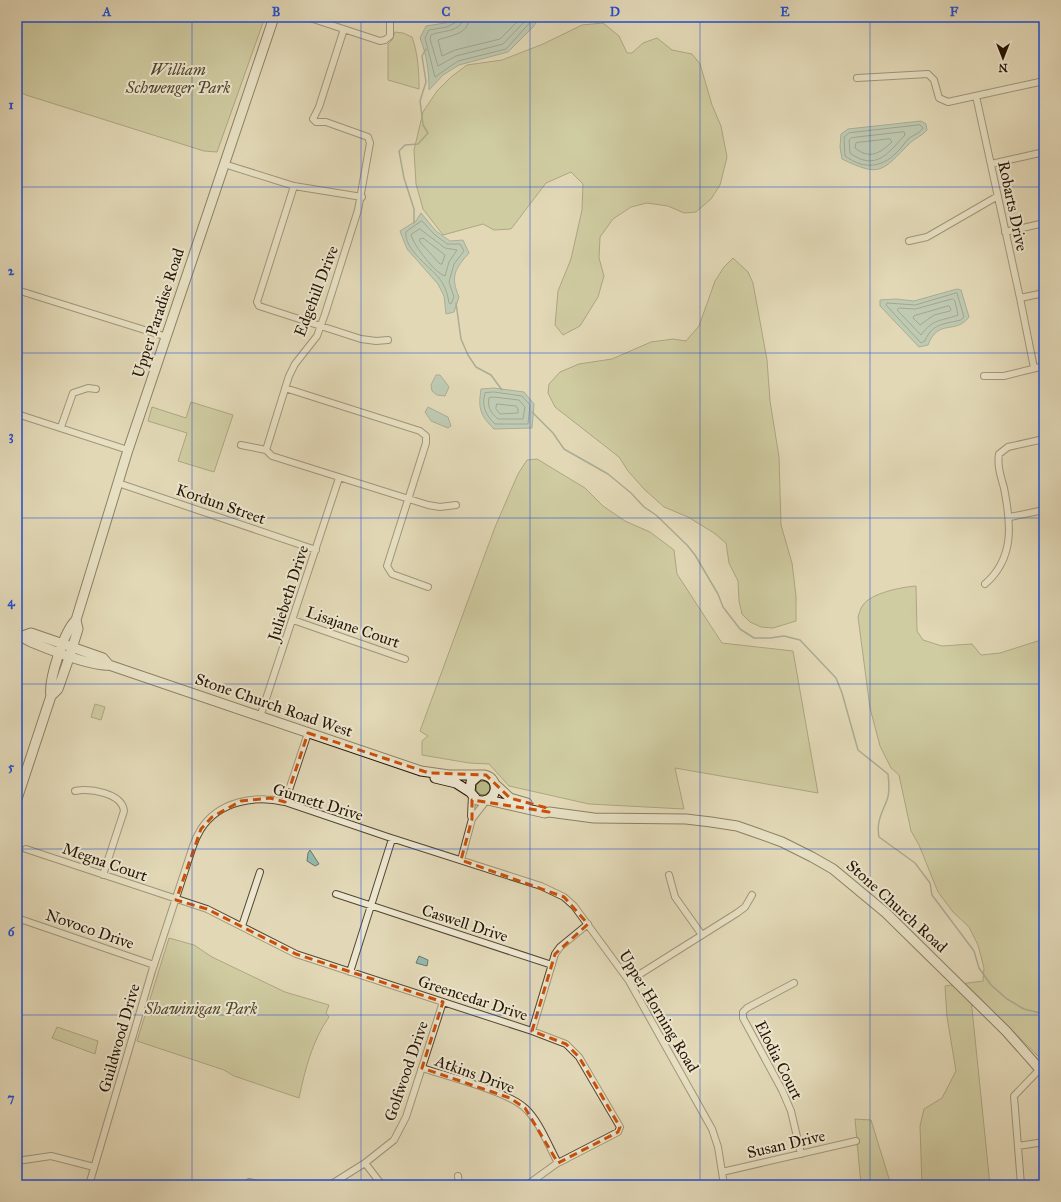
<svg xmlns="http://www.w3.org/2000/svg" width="1061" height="1202" font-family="'IM FELL Great Primer',serif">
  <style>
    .green { fill: #babc8a; stroke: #706846 }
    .water { fill: #95b9b0; stroke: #69776a }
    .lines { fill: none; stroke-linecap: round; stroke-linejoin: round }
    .shore { stroke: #5e6758; stroke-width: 1 }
    .stream { stroke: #69776a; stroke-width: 1.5 }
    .minor-casing { stroke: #55462e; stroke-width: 8 }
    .secondary-casing { stroke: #261501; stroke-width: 11 }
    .minor { stroke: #ece6d0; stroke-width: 6 }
    .secondary { stroke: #ece6d0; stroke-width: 9 }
    .marked { fill: none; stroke: #cb4f0a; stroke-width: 3; stroke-dasharray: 8 5; stroke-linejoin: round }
    .grid { fill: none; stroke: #1d4ed8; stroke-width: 1; stroke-opacity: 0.55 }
    .labels { text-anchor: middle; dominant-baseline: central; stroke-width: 4; stroke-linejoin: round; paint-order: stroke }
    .park-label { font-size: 16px; font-style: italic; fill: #52472a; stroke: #ece6d0 }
    .street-label { font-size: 16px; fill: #261501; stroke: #ece6d0 }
    .neatline { fill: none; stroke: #1d4ed8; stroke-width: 1.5 }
    .grid-label { font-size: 13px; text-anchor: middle; font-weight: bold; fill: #1d4ed8 }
  </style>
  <rect width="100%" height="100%" fill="#e2d8b7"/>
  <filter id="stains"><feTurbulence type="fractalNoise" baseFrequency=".005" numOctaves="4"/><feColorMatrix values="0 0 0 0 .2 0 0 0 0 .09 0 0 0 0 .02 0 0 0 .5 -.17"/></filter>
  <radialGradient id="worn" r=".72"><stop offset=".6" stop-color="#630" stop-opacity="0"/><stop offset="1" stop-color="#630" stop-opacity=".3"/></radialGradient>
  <path class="green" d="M17,17h248l-48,135 -13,-1 -178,-56 -9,-5z
    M603,23l16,13 8,17h5l11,-10 14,-5 15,12 20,4 8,10 12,41 9,21 6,31 -7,28 -9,14 -15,13 -12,1 -16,-7 -21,-3 -16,4 -18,12 -13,18 -1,21 5,18 -6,21 -18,29 -17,9 -8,-10 3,-34 13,-32 11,-49 1,-26 -12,-12 -25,11 -35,46 -17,1 -11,-6 -40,11 -20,-26 -7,-25 -2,-34 9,-38 14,-21 14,-14 16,-12 35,-5 41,-16 39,-19z
    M395,32l8,1 9,4c6,17 7,34 7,52l-31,-9v-36l4,-4z
    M733,258l15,14 5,11 14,77 3,41 9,56 2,68 11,38 4,33v25l-23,7 -12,-1 -11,-5 -8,-8 -3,-13 -1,-20 -9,-18 -3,-20 -12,-10 -26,-16 -24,-10 -20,-18 -16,-18 -9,-14 -64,-50 -7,-14 1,-9 11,-12 19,-8 33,-5 39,-17 22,-3 13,2 13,-15 16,-45 9,-14z
    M191,402l42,13 -19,57 -36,-11 9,-28 -39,-12 4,-14 34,11z
    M537,459l48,29 18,18 22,15 25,11 24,18 3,24 45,69 71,8 25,142 -143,-25 9,41 -95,-5 -80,-18 -20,-22 -20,-1 -47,-8v-14l6,-5 -8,-5 75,-204 23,-53 9,-14z
    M916,586l1,45 6,9 19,6 30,-2 9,11 19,-2 41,-13 3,-7v429l-74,-73 20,196h-68l-2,-59 4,-17 18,-11 14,-27 -9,-54 -2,-31 38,-5 1,-13 -6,-23 -9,-18 -16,-15 -15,-20 -19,-47 -8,-14 -12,-56 -8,-7 -11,-22 -10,-38 -12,-91c1,-3 2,-8 5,-12 8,-12 39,-18 53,-19z
    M95,704l10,3 -4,13 -10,-3z
    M476 788a7 7 0 1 1 14 0a7 7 0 1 1-14 0Z
    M169,938l25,7 18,12 73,35 44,13 -3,8 3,4c-17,24 -24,53 -30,81l-65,-22 -10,-6 -87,-29z
    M57,1027l41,14 -3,13 -43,-16z
    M855,1119l16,1 20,65h-30z"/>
  <path class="water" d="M458,17h82l-7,10 -25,25 -49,13 -16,10 -14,15c0,-18 -2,-34 -9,-52l6,-12 19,-3z
    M921,121l5,3 1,6c-5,6 -12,8 -17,13 -28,28 -29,35 -68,16l-2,-12 1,-13 7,-5z
    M421,213l15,18 14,10 13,-1 6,13c-14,16 -19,23 -10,44l-5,15 -8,2 -2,-18 -6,-12 -31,-35 -7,-18 16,-10z
    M957,289l4,1 8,27c-13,18 -31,1 -41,28l-9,2 -39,-41v-6l16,-1 18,2z
    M436,375h4l9,12 -4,9 -8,-1 -5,-4 -1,-6z
    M494,388l30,4 10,12 -2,24 -38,1c-14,-14 -16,-20 -13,-40z
    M428,407l20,10 3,9 -3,2 -17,-7 -6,-9z
    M310,850l9,14 -4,2 -8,-5 1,-8z
    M419,956l9,4 -1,6 -11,-3z"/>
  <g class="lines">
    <path class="shore" d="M458,17l-2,5 -9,5 -18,3 -4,8 10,39 23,-16 48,-12 29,-32
      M463,17c-1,16 -21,13 -32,18l-1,4 8,27 18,-10 47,-12 26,-27
      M469,17c0,18 -18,18 -31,23l4,16 13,-6 45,-11 22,-22
      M920,125l3,3c-4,6 -10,7 -15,11 -3,3 -5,7 -8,10 -16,18 -34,22 -55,7l-1,-19 5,-4z
      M904,132l1,3c-17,18 -29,37 -55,18l-1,-13 2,-2z
      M890,139l2,3c-12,11 -22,18 -37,6l1,-5z
      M422,221l12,13 13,10h13l4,7 -10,13 -5,18 5,15 -3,7 -2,-1c-1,-7 -3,-14 -7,-21 -9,-14 -39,-32 -36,-50z
      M420,229l25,19 12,2 -8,12 -4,14c-10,-3 -31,-30 -34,-41z
      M420,239l3,-1 22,17 -3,9h-2l-20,-22z
      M957,293l7,24 -3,3c-16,4 -29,3 -36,21l-4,2 -35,-38 1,-2 28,2z
      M953,299l2,2 3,14c-19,7 -24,3 -37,20l-24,-25 2,-2 16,1z
      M949,306l2,3 -1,2 -16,4 -14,10 -7,-7 1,-2z
      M494,392l28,4 8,9 -2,19h-33c-9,-9 -14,-17 -10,-31z
      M494,397l25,3 6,7 -2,12h-25c-7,-6 -11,-12 -9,-21z
      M497,404l19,2 2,3v4l-18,1 -4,-5z"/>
    <path class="stream" d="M414,223v-14l-10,-31 -5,-27 6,-6 13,-1 10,-11 -5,-8 -3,-24 6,-19 -4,-26 4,-7
      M456,303l5,36 7,16 8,12 15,8 11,15
      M532,412l21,21 11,16 44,25 23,19 13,14 12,8 31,30 8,10 23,39 5,13 17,22 14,9h16l14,-2 16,4 36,38 6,15 16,57 30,24c1,8 2,18 -1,26 -5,13 -11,22 -8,37l36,26 15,20 2,12 42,56 5,17 12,17 16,14 17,10 20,5"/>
    <g class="minor-casing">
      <path id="minor" d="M307,17l73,24 5,-1 5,-4v-19
        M344,29l-25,78 -6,12 3,3h10l42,15 2,6 -12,67 -33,104 -8,22 -22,28 -6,12 -23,74 6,6 156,49 12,2 16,-2
        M857,78l71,-4 6,6 5,18 9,4 96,-21
        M976,96l44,202 14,70
        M224,164l70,22 68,11
        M991,164l53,-12
        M294,186l-37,116 2,4 102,33 15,2 12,-1
        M1005,232l39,-9
        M909,241l18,-4 71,-41
        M17,290l150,47
        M1020,298l24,-5
        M984,376h20l40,-10
        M285,388l135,43 6,5v7l-39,123 5,8 36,13
        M17,414l111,36
        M61,427l12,-34 15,-5 8,1
        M241,445l25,5
        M118,483l198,67
        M1010,517l34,-7
        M985,584c30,-26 26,-61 19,-96 -3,-11 -7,-22 -5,-34l9,-7 36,-8
        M293,620l112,39
        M260,717l79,-239
        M75,791c15,-3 47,2 49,20l-21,64
        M285,802l23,-69
        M472,819l14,-18
        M26,849l181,60 89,45 236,77 34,13 13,13 41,70 -2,5 -62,32 -29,21
        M461,860l11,-41 -1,-3 1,-21
        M669,875l6,22 27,38
        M336,894l216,71
        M17,918l137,47
        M242,926l18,-54
        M350,972l42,-133
        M629,981l108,-68 8,-6 7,-12
        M794,983l-47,25 -4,4v6l39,72 9,21 10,43
        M532,1031l23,-77 5,-7 28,-23
        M422,1068c24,8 87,24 103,40 15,14 23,37 33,55
        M1018,1146l26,-4
        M17,1161l34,-5 43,11
        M365,1163l17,22
        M722,1172l134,-31
        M458,1176l1,9
        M89,1185l63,-214 41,-125c2,-6 5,-12 8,-17 18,-28 54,-34 84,-27l103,35 153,49 23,11 10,9 55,75 83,148 6,18 6,38
        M245,1185l4,-3 13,3
        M330,1185l35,-22 29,-23 12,-23 37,-115
        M1021,1185l-7,-89 25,-26"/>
    </g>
    <g class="secondary-casing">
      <path id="secondary" d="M17,634c5,2 9,6 14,8 17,7 61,25 78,23l312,106 28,4h35c19,4 12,31 -7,25l-7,-8 1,-10 8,-7
        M23,636l8,-3 32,11 40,14 6,7
        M51,696l7,-7 12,-34 8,-26 -2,-9
        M435,778l21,5 14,9
        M496,785l14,13 17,5
        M17,799l34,-103c-3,-15 13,-65 25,-76l52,-170 146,-433
        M488,800l57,13 4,-1 45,6 92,1 25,3 26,4 23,8 22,8 30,15 21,12 53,44 120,118 38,43"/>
    </g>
    <use href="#minor" class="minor"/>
    <use href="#secondary" class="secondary"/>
  </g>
  <path d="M0 0H1061V1202H0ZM308,733l121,40 57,2 24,23 37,10 2,4 -77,-12v19l-11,41 103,37 24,27 -33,30 -23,77 34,13 13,13 41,70 -2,5 -60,31 -33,-55 -15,-10 -88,-30 21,-66 -147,-48 -89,-45 -31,-9 25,-71 11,-12 29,-16 29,-3 15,4z" fill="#e2d8b7" fill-opacity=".55" fill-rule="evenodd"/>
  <path class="marked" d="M308,733l121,40 57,2 24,23 37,10 2,4 -77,-12v19l-11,41 103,37 24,27 -33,30 -23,77 34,13 13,13 41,70 -2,5 -60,31 -33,-55 -15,-10 -88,-30 21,-66 -147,-48 -89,-45 -31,-9 25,-71 11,-12 29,-16 29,-3 15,4z"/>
  <path class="grid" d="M192,17v1168M361,17v1168M530,17v1168M700,17v1168M870,17v1168M17,187h1027M17,353h1027M17,518h1027M17,684h1027M17,849h1027M17,1015h1027"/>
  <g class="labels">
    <g class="park-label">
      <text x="178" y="69">William<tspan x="178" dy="18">Schwenger Park</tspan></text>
      <text x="201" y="1008">Shawinigan Park</text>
    </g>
    <g class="street-label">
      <text transform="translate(1013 206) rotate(78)">Robarts Drive</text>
      <text transform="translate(316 291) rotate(-69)">Edgehill Drive</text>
      <text transform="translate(158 313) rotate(-72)">Upper Paradise Road</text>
      <text transform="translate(221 504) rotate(19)">Kordun Street</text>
      <text transform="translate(288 593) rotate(-72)">Juliebeth Drive</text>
      <text transform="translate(353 627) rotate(19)">Lisajane Court</text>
      <text transform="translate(274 705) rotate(19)">Stone Church Road West</text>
      <text transform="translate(318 802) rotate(17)">Gurnett Drive</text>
      <text transform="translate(105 862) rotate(19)">Megna Court</text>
      <text transform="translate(897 906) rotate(42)">Stone Church Road</text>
      <text transform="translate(465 923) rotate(18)">Caswell Drive</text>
      <text transform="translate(90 929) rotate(19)">Novoco Drive</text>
      <text transform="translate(473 998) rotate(18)">Greencedar Drive</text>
      <text transform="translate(659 1011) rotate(59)">Upper Horning Road</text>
      <text transform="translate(119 1038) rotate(-74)">Guildwood Drive</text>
      <text transform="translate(779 1060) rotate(63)">Elodia Court</text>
      <text transform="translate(406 1071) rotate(-71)">Golfwood Drive</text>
      <text transform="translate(475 1074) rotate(20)">Atkins Drive</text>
      <text transform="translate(786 1144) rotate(-13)">Susan Drive</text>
    </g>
  </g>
  <rect width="1061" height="1202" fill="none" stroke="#e2d8b7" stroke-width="44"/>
  <g transform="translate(1003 58) rotate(180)" stroke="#ece6d0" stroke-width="3" paint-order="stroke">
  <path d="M0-3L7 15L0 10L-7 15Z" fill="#261501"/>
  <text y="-6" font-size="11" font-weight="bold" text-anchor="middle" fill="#261501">N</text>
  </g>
  <rect x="22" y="22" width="1017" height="1158" class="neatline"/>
  <g class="grid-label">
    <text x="107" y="16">A</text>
    <text x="276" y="16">B</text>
    <text x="446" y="16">C</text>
    <text x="615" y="16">D</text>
    <text x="785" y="16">E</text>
    <text x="954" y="16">F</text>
    <text x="11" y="109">1</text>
    <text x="11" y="275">2</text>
    <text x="11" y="440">3</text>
    <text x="11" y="606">4</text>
    <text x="11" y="771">5</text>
    <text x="11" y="936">6</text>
    <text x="11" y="1102">7</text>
  </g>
  <rect width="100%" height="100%" filter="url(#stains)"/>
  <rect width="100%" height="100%" fill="url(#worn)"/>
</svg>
